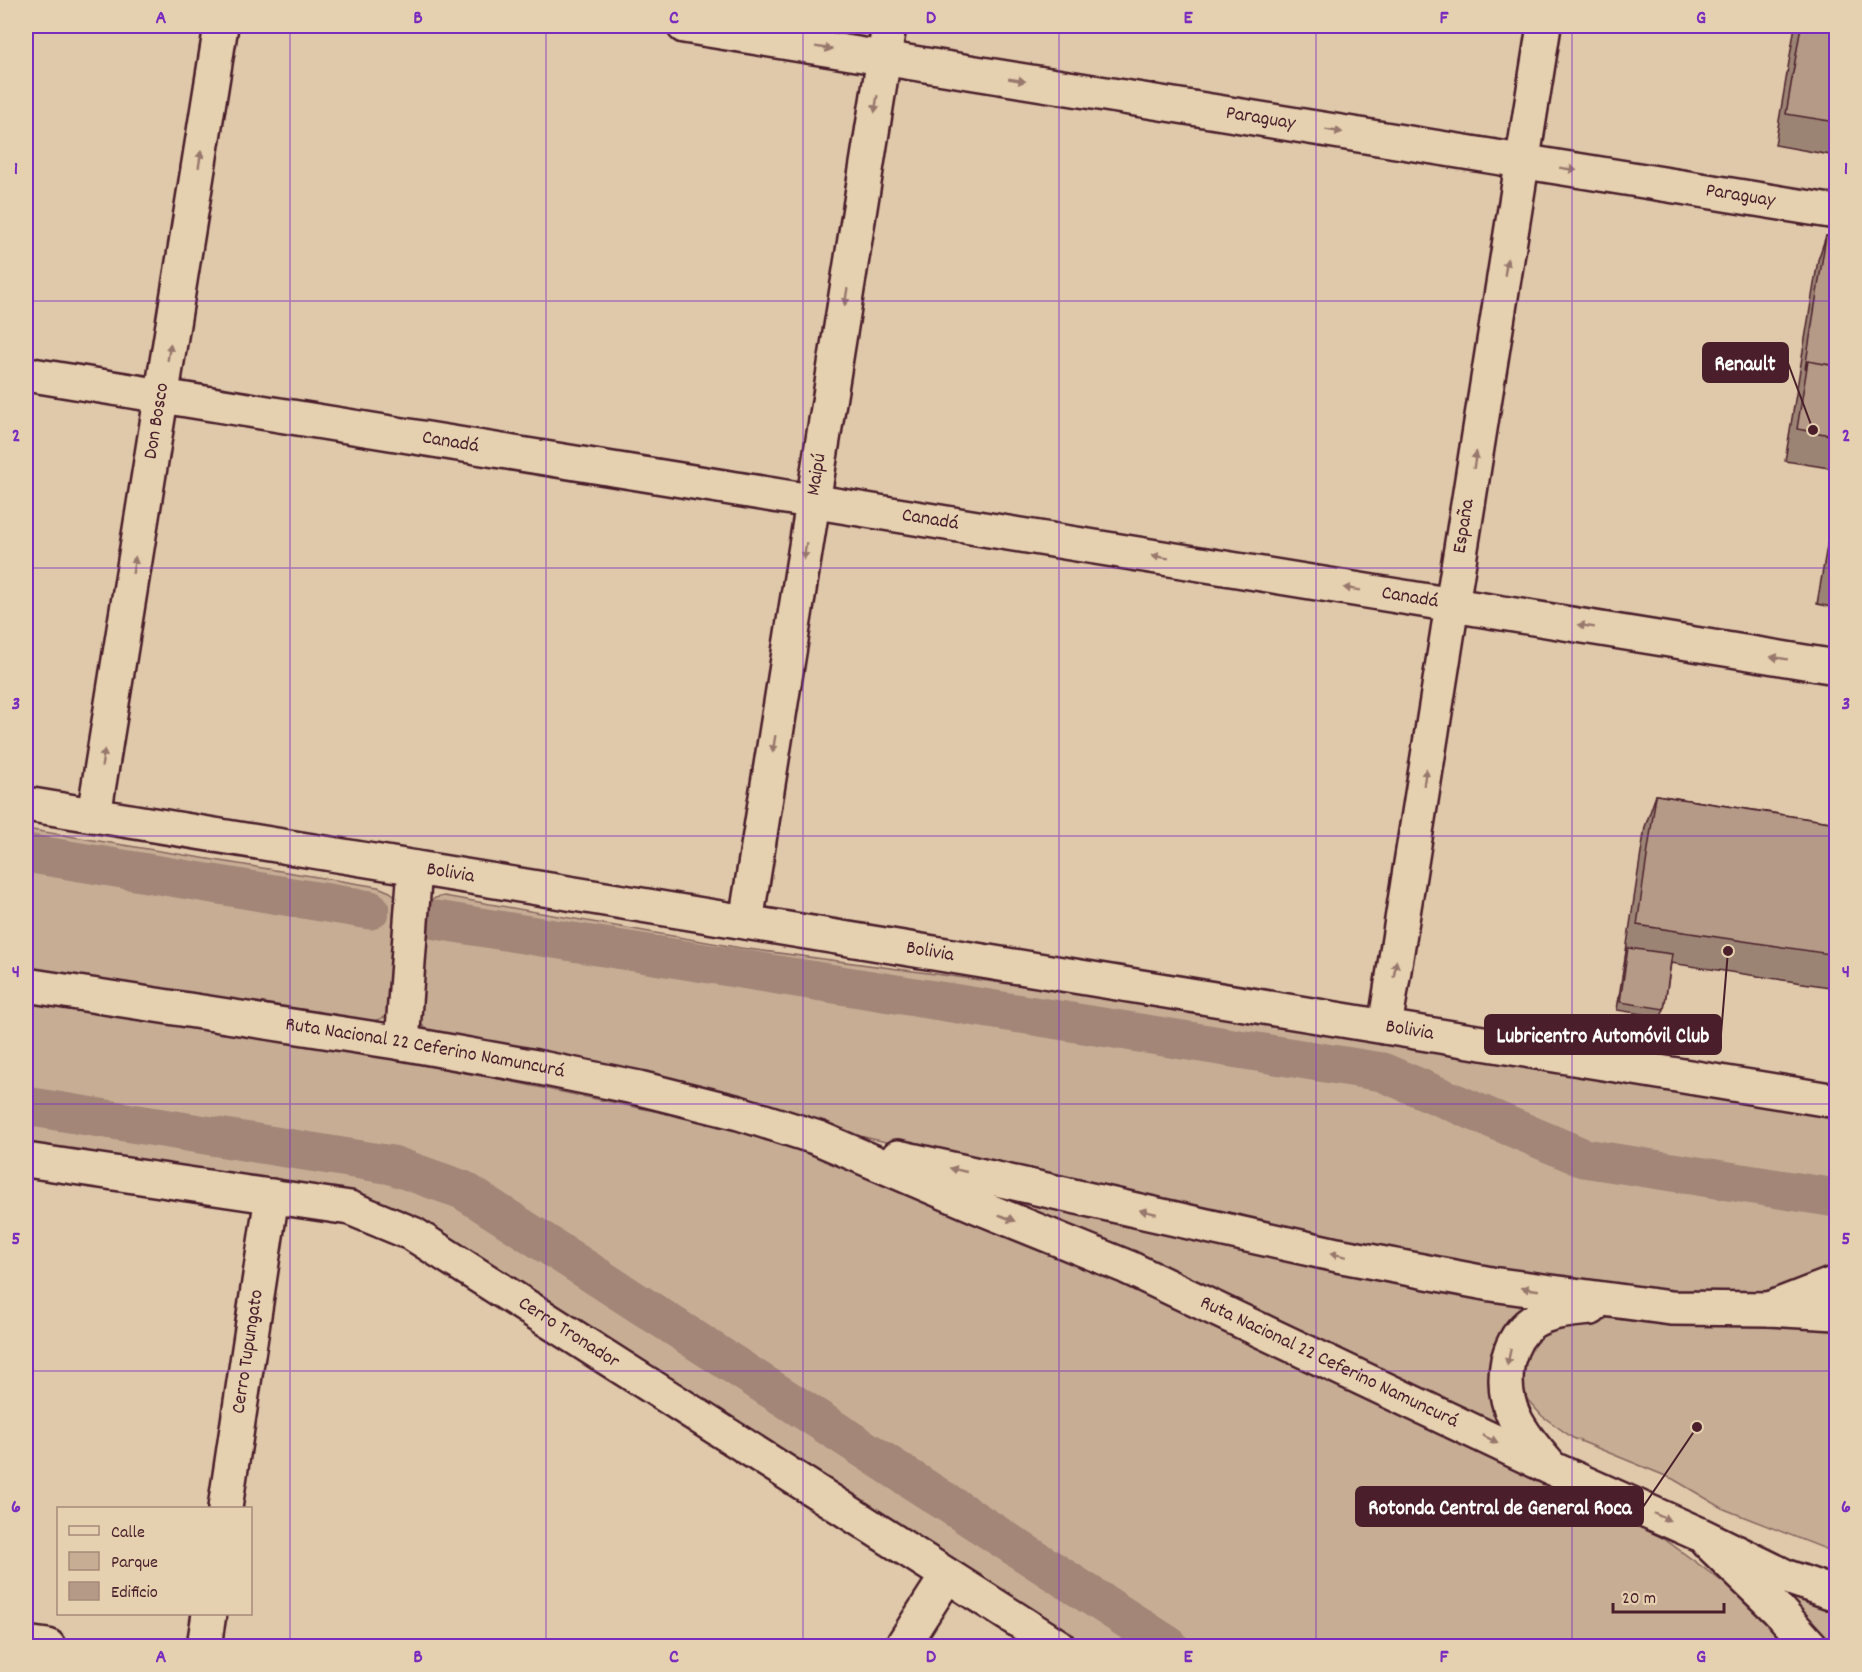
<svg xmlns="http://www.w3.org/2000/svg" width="1862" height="1672" font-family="Dekko,sans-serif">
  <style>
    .green { fill: #c6ad94; stroke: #886660; stroke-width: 1.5 }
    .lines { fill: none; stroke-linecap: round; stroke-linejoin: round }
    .canal { stroke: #a38677; stroke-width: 39 }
    .minor-casing { stroke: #4a1f2b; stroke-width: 38 }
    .secondary-casing { stroke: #4a1f2b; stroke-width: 38 }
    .primary-casing { stroke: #4a1f2b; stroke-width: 38 }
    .trunk-casing { stroke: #4a1f2b; stroke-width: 38 }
    .minor { stroke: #e5d0af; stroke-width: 33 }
    .secondary { stroke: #e5d0af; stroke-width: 33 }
    .primary { stroke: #e5d0af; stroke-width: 33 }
    .trunk { stroke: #e5d0af; stroke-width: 33 }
    .wall { fill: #9c8474; stroke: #4a1f2b; stroke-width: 1.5 }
    .building { fill: #b59a87; stroke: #4a1f2b; stroke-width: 1.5 }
    .oneway { fill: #98786d }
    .grid { fill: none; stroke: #7b2cbf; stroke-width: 1.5; stroke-opacity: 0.55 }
    .labels { text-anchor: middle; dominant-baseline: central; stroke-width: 5; stroke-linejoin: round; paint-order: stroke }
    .street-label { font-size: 20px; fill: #4a1f2b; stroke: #e5d0af }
    .leader { fill: none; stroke: #4a1f2b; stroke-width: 2 }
    .callout-dot { fill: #4a1f2b; stroke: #e5d0af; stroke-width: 2 }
    .callout { fill: #4a1f2b; stroke: #4a1f2b; stroke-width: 2 }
    .callout-label { font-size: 21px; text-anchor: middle; font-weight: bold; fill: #fff }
    .neatline { fill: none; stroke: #7b2cbf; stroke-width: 2 }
    .grid-label { font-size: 20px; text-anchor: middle; font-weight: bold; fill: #7b2cbf }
  </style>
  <rect width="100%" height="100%" fill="#dfc9aa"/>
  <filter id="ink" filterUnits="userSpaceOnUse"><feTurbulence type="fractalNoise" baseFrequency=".0167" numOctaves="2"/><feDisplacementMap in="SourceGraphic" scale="12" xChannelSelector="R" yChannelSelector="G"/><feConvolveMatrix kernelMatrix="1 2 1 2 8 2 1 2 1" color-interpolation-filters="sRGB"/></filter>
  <g filter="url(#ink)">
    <path class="green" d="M26,829l352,58 12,5 8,6 -6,112 -7,7 -16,6 -343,-48z
      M444,896l297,52 643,86 452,77v162l-69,27 -97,-2 -358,-59 -492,-112 -383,-91 -11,-6 -7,-9 6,-115 10,-8z
      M26,1001l376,58 335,69 77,25 309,123 529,254 110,81 33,35h-714l-679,-432 -376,-65z
      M978,1189l571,107 -33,36 4,105z
      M1596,1315l240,9v229l-112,-44 -51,-30 -100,-41 -31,-22 -15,-17 -7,-22v-24l17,-23z
      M1782,1592l54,17v37h-15z"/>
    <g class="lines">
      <path class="canal" d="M26,853l344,57
        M436,920l946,152 202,86 252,40
        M26,1106l366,59 71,25 706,456"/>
      <g class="minor-casing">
        <g id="minor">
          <path id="s1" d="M684,26l1152,186"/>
          <path id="s2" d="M26,374l1810,293"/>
          <path id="s3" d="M26,804l1810,297"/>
          <path id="s4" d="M94,815l127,-789"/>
          <path id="s5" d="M746,922l143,-896"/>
          <path id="s6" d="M1385,1027l159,-1001"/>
          <path d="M402,1043l13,-175"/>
          <path id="s7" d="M26,1160l324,48 63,26 645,412"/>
          <path id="s8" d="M225,1508l47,-312"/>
          <path d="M26,1643l22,3"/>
          <path d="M204,1646l5,-32"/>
          <path d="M902,1646l45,-70"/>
        </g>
      </g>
      <g class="secondary-casing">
        <path id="secondary" d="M1707,1541l71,69 33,36"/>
      </g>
      <g class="primary-casing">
        <path id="primary" d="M1769,1309l67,-26"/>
      </g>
      <g class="trunk-casing">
        <g id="trunk">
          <path id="s9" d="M26,985l376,58 134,24 103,21 100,25 79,25 161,69 148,60 424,201 148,66 88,43 49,17"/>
          <path d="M898,1157l439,98 154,29 180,24 98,1 67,4"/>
          <path d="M1548,1464c-28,-33 -49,-58 -40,-104 4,-15 11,-29 24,-38 16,-11 40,-12 59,-14"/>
        </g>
      </g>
      <use href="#minor" class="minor"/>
      <use href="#secondary" class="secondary"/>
      <use href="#primary" class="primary"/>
      <use href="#trunk" class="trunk"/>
    </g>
    <path class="wall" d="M1795,26h41v130l-61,-11z
      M1826,236l10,1v232l-51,-8 33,-201z
      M1836,494v114l-19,-4z
      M1656,795l180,28v165l-165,-25 -7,46 -3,8 -44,-7 28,-183z"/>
    <path class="building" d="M1801,26h35v96l-50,-8z
      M1826,236l10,1v129l-28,-5 -3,8z
      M1808,361l28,5v70l-39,-7z
      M1836,528v46l-7,-2z
      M1656,795l180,28v132l-199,-30z
      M1628,948l44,6 -8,55 -44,-7z"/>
    <defs><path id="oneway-solid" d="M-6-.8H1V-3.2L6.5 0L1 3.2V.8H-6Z" transform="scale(1.5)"/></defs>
    <g class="oneway">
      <use href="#oneway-solid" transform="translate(824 48) rotate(9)"/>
      <use href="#oneway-solid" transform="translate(1017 80) rotate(9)"/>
      <use href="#oneway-solid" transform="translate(876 104) rotate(99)"/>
      <use href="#oneway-solid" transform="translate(1334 131) rotate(9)"/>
      <use href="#oneway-solid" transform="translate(200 159) rotate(-81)"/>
      <use href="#oneway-solid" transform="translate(1568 169) rotate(9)"/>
      <use href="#oneway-solid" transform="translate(1506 267) rotate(-81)"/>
      <use href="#oneway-solid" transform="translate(846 297) rotate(99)"/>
      <use href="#oneway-solid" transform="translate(169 352) rotate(-81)"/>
      <use href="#oneway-solid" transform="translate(1475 460) rotate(-81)"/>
      <use href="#oneway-solid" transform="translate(805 551) rotate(99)"/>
      <use href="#oneway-solid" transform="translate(1160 557) rotate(-171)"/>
      <use href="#oneway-solid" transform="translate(134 565) rotate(-81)"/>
      <use href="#oneway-solid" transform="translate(1352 589) rotate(-171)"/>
      <use href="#oneway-solid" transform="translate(1586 626) rotate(-171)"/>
      <use href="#oneway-solid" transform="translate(1779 658) rotate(-171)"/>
      <use href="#oneway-solid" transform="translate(774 744) rotate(99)"/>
      <use href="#oneway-solid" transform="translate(103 758) rotate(-81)"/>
      <use href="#oneway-solid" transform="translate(1425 777) rotate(-81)"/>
      <use href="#oneway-solid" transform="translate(1395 969) rotate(-81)"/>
      <use href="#oneway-solid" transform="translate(958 1170) rotate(-167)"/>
      <use href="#oneway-solid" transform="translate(1148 1212) rotate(-167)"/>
      <use href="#oneway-solid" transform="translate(1007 1218) rotate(22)"/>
      <use href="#oneway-solid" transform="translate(1338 1255) rotate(-168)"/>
      <use href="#oneway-solid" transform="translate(1530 1289) rotate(-172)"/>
      <use href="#oneway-solid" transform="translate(1509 1357) rotate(102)"/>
      <use href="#oneway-solid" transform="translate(1490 1439) rotate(25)"/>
      <use href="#oneway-solid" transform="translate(1662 1517) rotate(24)"/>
    </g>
  </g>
  <path class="grid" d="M290,26v1620M546,26v1620M803,26v1620M1059,26v1620M1316,26v1620M1572,26v1620M26,301h1810M26,568h1810M26,836h1810M26,1104h1810M26,1371h1810"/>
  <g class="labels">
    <g class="street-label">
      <text stroke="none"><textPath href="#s1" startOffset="584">Paraguay</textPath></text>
      <text stroke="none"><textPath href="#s1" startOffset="1070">Paraguay</textPath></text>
      <text stroke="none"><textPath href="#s4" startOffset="399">Don Bosco</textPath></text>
      <text stroke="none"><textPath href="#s2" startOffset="430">Canadá</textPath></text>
      <text stroke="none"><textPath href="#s5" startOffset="453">Maipú</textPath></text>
      <text stroke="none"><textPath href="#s2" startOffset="916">Canadá</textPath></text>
      <text stroke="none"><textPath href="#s6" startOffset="507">España</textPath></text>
      <text stroke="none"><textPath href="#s2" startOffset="1402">Canadá</textPath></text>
      <text stroke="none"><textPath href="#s3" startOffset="430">Bolivia</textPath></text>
      <text stroke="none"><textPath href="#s3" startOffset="916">Bolivia</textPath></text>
      <text stroke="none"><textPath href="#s3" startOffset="1402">Bolivia</textPath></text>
      <text stroke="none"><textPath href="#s9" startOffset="404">Ruta Nacional 22 Ceferino Namuncurá</textPath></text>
      <text stroke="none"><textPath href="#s7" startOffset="580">Cerro Tronador</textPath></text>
      <text stroke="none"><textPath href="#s8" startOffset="158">Cerro Tupungato</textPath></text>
      <text stroke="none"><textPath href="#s9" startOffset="1366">Ruta Nacional 22 Ceferino Namuncurá</textPath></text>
    </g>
  </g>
  <path class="leader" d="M1813 430L1788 363M1728 951L1721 1034M1697 1427L1643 1507"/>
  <g class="callout-dot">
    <circle cx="1813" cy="430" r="6"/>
    <circle cx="1728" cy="951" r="6"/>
    <circle cx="1697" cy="1427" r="6"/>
  </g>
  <g class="callout">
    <rect x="1703" y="343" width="85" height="39" rx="6"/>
    <rect x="1485" y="1015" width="236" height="39" rx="6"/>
    <rect x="1356" y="1487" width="287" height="39" rx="6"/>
  </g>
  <g class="callout-label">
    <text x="1745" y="370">Renault</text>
    <text x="1603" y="1042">Lubricentro Automóvil Club</text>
    <text x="1500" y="1514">Rotonda Central de General Roca</text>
  </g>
  <rect width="1862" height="1672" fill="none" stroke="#e5d0af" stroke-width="66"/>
  <rect x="57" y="1507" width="195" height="108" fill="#e5d0af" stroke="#a7897a" stroke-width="1.5"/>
  <rect x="69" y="1526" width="30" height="9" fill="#e5d0af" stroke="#a7897a" stroke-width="1.5"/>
  <text x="111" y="1537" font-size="18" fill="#4a1f2b">Calle</text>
  <rect x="69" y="1552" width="30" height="18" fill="#c6ad94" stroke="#a7897a" stroke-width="1.5"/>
  <text x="111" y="1567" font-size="18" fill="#4a1f2b">Parque</text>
  <rect x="69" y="1582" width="30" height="18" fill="#b59a87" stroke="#a7897a" stroke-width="1.5"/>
  <text x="111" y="1597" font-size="18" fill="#4a1f2b">Edificio</text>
  <path d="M1613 1603v9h111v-9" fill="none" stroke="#4a1f2b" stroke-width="3"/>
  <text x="1622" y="1603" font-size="18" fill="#4a1f2b" stroke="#e5d0af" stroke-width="4.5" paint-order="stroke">20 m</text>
  <rect x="33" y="33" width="1796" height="1606" class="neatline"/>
  <g class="grid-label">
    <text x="161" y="23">A</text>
    <text x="418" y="23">B</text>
    <text x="674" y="23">C</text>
    <text x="931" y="23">D</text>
    <text x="1188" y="23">E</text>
    <text x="1444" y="23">F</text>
    <text x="1701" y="23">G</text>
    <text x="16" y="174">1</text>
    <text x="1846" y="174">1</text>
    <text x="16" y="441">2</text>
    <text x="1846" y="441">2</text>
    <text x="16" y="709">3</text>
    <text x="1846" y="709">3</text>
    <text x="16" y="977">4</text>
    <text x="1846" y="977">4</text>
    <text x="16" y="1244">5</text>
    <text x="1846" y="1244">5</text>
    <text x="16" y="1512">6</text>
    <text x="1846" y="1512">6</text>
    <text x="161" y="1662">A</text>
    <text x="418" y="1662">B</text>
    <text x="674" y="1662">C</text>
    <text x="931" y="1662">D</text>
    <text x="1188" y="1662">E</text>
    <text x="1444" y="1662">F</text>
    <text x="1701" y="1662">G</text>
  </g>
</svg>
